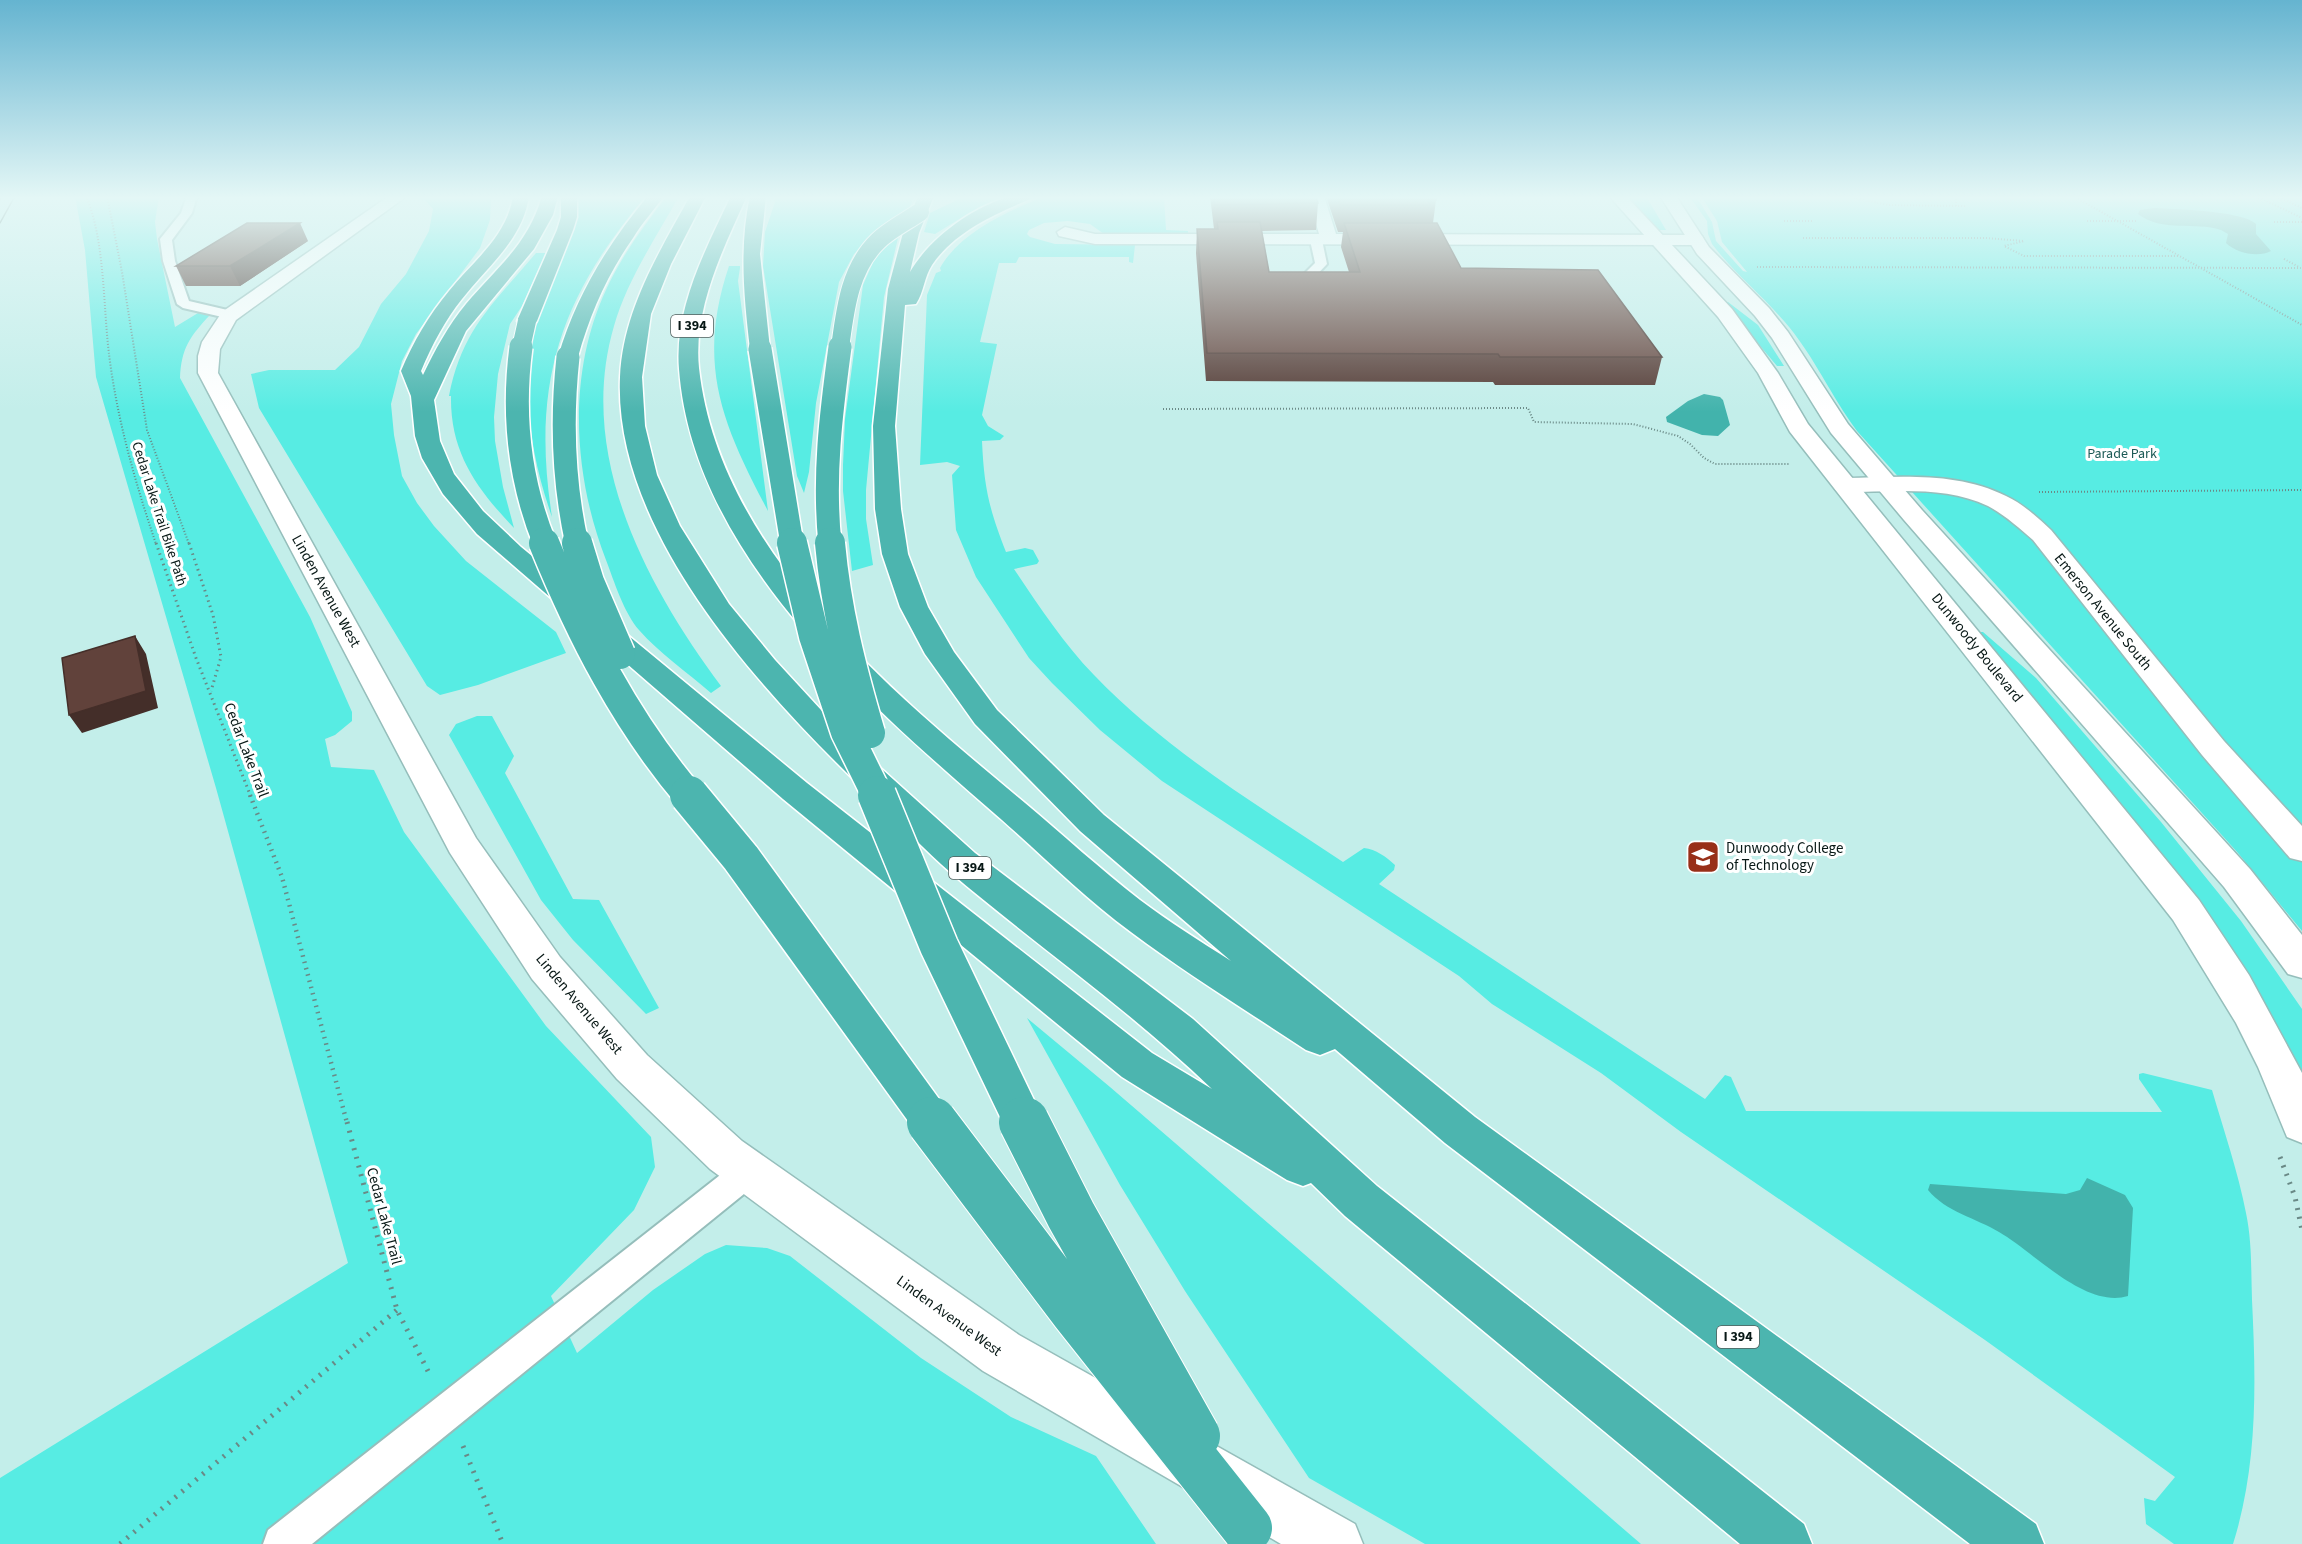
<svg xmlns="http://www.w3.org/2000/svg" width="2302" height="1544" font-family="'Source Sans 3',sans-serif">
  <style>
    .green { fill: #57ece3 }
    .water { fill: #42b3ac }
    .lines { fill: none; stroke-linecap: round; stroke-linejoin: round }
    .service-casing { stroke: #95bebb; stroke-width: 4 }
    .minor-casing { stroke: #95bebb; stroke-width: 3 }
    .tertiary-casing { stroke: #95bebb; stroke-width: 3 }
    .secondary-casing { stroke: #95bebb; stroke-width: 3 }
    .motorway-casing { stroke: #fff; stroke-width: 3 }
    .path-far3 { stroke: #6a8986; stroke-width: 2; stroke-dasharray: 1 2; stroke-linecap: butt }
    .path-far2 { stroke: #6a8986; stroke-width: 3; stroke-dasharray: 1.5 4; stroke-linecap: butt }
    .path-far1 { stroke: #6a8986; stroke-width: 4.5; stroke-dasharray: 1.5 5; stroke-linecap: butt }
    .path { stroke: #6a8986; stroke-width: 5; stroke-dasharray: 2 7; stroke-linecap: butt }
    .service { fill: #fff; fill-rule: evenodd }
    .minor { fill: #fff; fill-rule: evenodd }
    .tertiary { fill: #fff; fill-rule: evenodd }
    .secondary { fill: #fff; fill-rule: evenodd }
    .motorway { fill: #4cb5af; fill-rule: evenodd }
    .tram { stroke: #435c59; stroke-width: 1.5 }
    .motorway-bridge-far4-casing { stroke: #fff; stroke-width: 20; stroke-linecap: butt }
    .motorway-bridge-far3-casing { stroke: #fff; stroke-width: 26; stroke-linecap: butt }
    .motorway-bridge-far2-casing { stroke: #fff; stroke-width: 33; stroke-linecap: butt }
    .motorway-bridge-far1-casing { stroke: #fff; stroke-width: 41; stroke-linecap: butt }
    .motorway-bridge-casing { stroke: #fff; stroke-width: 52; stroke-linecap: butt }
    .motorway-bridge-far4 { stroke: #4cb5af; stroke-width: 18 }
    .motorway-bridge-far3 { stroke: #4cb5af; stroke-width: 23 }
    .motorway-bridge-far2 { stroke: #4cb5af; stroke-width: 30 }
    .motorway-bridge-far1 { stroke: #4cb5af; stroke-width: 38 }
    .motorway-bridge { stroke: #4cb5af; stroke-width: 50 }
    .wall { fill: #533933 }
    .shaded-wall { fill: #442e29 }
    .building { fill: #61423b; stroke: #442e29; stroke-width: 1.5 }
    .labels { text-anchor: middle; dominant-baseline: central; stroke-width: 6; stroke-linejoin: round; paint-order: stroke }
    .shield { fill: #fff; stroke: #525d5c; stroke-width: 1.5 }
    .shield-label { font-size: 14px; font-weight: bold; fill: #081816 }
    .far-park-label { font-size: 14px; fill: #1c5a56; stroke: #fff }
    .far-street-label { font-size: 14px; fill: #081816; stroke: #fff }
    .street-label { font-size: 15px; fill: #081816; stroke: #fff }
    .poi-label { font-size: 15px; fill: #081816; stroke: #fff; text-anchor: start }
  </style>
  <rect width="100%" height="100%" fill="#c3eeea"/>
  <path class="green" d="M75,196h84l-4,26 2,17 18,88 23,-14 12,2c-20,21 -29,34 -30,63l130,239 42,95v9l-17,14 -10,4 6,28 43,3 30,62 142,194 105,111 4,30 -21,43 -83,86 26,57 76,-63 52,-36 21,-9 41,3 23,8 131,102 90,59 85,39 60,88h-1156v-66l348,-215 -132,-475 -120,-411 -11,-127z
    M413,196h78l-1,24 -10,28 -64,86 -14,27 -11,43 3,31 8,41 15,27 17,23 32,35 90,71 10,21 -88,32 -38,10 -13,-9 -168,-278 -8,-34 18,-4h66l24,-23 22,-43 25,-30 23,-43 4,-22 -8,-9 -14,-2z
    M576,196h70c-86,101 -115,188 -94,321 -24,-68 -34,-142 -9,-212 12,-35 37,-71 33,-109z
    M667,196h12c-23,42 -52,84 -65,130 -38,129 32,259 107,360l-10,7c-24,-21 -52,-40 -72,-63 -15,-17 -25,-49 -33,-70 -33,-85 -39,-186 0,-270 16,-35 37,-63 61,-94z
    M777,196h137l-6,16 -41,29 -13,13 -15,28 -23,121 -7,69 -5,21 -7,-17 -34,-210 2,-34z
    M1007,196l-38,17 -34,21 -11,-2 6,-19 35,-17z
    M1045,196h136h-17l2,34 22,1v3h-84l-14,-10 -22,-3 -24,2 -15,7 -2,4 3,3 25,7 80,1 -2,18 -4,-1v-5h-110l-3,6h-17l-19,79 17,2 -15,71 6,11 16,10 -4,4 -18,1c2,46 7,68 24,111l19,-4 8,2 6,11 -2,3 -23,5c25,37 49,74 80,106 72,75 163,130 249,187l21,-14c12,1 22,9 31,17l-1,5 -15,14 326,215 20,-24 6,2 15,34 416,1 -23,-33v-5l4,-1 69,17c12,41 26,82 34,123 6,28 5,58 6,87 4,82 6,165 -19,244h-59l-28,-20 -2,-26 11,3 20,-24 -190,-137 -304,-208 -80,-59 -109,-69 -33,-28 -297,-195 -62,-51 -48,-47 -23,-25 -53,-81 -20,-47 -4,-55 8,-9 -13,-4 -27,3 7,-170 9,-22 5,-2 -1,-3c21,-37 67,-56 105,-72z
    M1625,196h21l20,34h-8z
    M1689,196h7l16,26 4,19 27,30 4,1 -25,-30 -5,-21 -16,-25h601v735l-64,-78 -381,-422c-26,-35 -44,-77 -73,-110 -23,-27 -51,-49 -72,-77l-4,-10 -1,-13z
    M899,234l-15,63 -18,193v29l7,46 -21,6 -9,-80v-26l2,-46 18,-134 12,-27z
    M536,253h10l-24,53 -12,18 -12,50 -4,43 1,24 8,46 11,41c-37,-39 -64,-75 -63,-132h-2c13,-67 45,-93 87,-143z
    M729,266h11v2l-2,13 30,230c-46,-87 -72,-147 -39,-245z
    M1723,302h5l30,23 26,41h-7z
    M1974,632h9l53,46 125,144 80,99 61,88v70z
    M477,716h15l22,40 -9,17 68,126 26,1 60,108 -13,6 -73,-74 -32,-40 -92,-165 7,-11z
    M1027,1018l83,69 531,457h-216l-116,-66 -124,-187 -65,-106z"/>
  <path class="water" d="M2154,208c20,1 90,3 102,16v10l15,17c-13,7 -35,2 -45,-8l2,-9 -7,-4c-27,-9 -58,3 -83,-16l2,-4z
    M1704,394l16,3 3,3 7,25 -12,11 -16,-1 -35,-13 -1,-5 22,-16z
    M2087,1178l38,17 8,13 -5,88c-43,13 -94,-44 -129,-64 -23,-14 -53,-20 -71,-42l2,-6 136,10 14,-4z"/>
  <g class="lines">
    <g class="service-casing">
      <path id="service" d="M187,196h10l-5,17 -20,27 3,21 14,40 47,11 2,3 -2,3 -5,1 -48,-11 -6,-4 -14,-43 -3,-22 21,-26z
        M1316,237l6,3 5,24 -20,21h-8l-2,-3 2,-3 16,-16 -5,-23z
        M749,1157l11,4 4,10 -4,10 -448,363h-49l5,-14 470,-369z"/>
    </g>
    <g class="minor-casing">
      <path id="minor" d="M1308,196h16l12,38 360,1 6,1 2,4 -2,4 -6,1 -601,-1 -36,-8 -2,-4 8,-5 30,7h224z
        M1845,478c53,-1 112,-7 161,18 17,8 31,21 45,34l173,211 78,85v35l-12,-3 -88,-103 -169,-215c-14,-12 -28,-25 -45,-34 -43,-21 -96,-14 -143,-14l-9,-2 -3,-5 3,-5z"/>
    </g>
    <g class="tertiary-casing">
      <path id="tertiary" d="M389,196h18l-171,124 -16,29 -2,24 258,465 84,119 87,98 95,86 277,194 336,189 8,20h-82l-298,-173 -273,-202 -93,-90 -85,-100 -82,-126 -252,-480v-17l4,-14 20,-30z"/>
    </g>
    <g class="secondary-casing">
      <path id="secondary" d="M1609,196h17l106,113 46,64 30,51 391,476 50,75 53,98v70l-15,-6 -29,-70 -22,-44 -63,-103 -383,-488 -32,-59 -40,-56z
        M1660,196h16l33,51 60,61 19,24 60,92 74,86 328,359 52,66v43l-14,-4 -64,-87 -320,-367 -73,-87 -59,-95 -17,-22 -58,-62z"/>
    </g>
    <g class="motorway-casing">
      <path id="motorway" d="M513,196h16c-6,43 -41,70 -67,103 -17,21 -30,46 -41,72l2,4c12,-25 25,-49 43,-71 31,-37 62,-59 76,-108h16l-5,19 -19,34 -68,82 -32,69 6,41 14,33 29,37 38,36 286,236 345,270 60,36c-82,-79 -175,-143 -262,-217 -24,-21 -47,-45 -71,-68 -108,-103 -266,-267 -259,-427 3,-67 39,-124 70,-181h16l-35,68 -20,50 -9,63 3,49 12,49 23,51 49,78 46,56 69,75 131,118 218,166 184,167 427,338 8,20h-72l-395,-328 -34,-33 -8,3 -16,-6 -165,-103 -339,-278 -306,-265 -34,-40 -21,-36 -7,-22 -4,-40 -10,-25c12,-29 28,-56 48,-80 24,-30 58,-54 64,-95z
        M561,196h16v21l-4,13 -36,91 -3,4h-14l-3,-4 40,-91 4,-13z
        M648,196h16c-10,14 -22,27 -31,42 -26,37 -43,76 -55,119l-3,4 -7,2 -7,-2 -3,-4c18,-61 49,-112 90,-161z
        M731,196h16c-24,53 -54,113 -48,172 20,184 193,324 326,435 38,32 75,66 115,97 29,22 60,41 91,61l-151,-130 -105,-107 -50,-70 -25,-47 -18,-53 -7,-45 -2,-83 15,-137 15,-56 15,-37h16l-15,37 -9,39c19,-33 62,-65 99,-75 7,-2 15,-1 23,-1l-2,3c-35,15 -76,33 -98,66 -8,12 -8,27 -16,39l-11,1 -10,121 6,83 7,45 20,53 26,45 43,58 107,105 371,302 561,407 8,20h-74l-525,-401 -110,-94 -15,6 -14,-5c-59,-39 -119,-76 -175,-118 -46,-34 -86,-74 -129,-112 -132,-115 -309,-264 -323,-451 -5,-61 27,-120 52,-173z
        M750,196h16l-6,58 10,95 -3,4h-14l-3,-4c-6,-52 -11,-101 0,-153z"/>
    </g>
    <path class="path-far3" d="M86,196c19,44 17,109 23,158 8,65 26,128 47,190
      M107,196l15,76 25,158 42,114
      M1845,196l44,9 77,1
      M1956,196v10
      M2073,196l229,129
      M2256,196l46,22
      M2276,196l26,12
      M1784,221h29
      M2087,221h49
      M2274,222h28
      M1803,238h183l38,3 -20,5 20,10h154
      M2284,259l15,8
      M1757,267l545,1
      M1163,409l365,-1 6,14 99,2 45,12 12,8 14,14 11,6h75
      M2039,492l263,-2"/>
    <path class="path-far2" d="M156,543l40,115 55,139
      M189,543l24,72 8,42 -10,34"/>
    <path class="path-far1" d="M250,795l32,82 65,246"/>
    <path class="path" d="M347,1122l50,188 34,67
      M2280,1157l15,40 7,33
      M463,1446l40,98
      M120,1544l277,-234"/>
    <use href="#service" class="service"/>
    <use href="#minor" class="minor"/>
    <use href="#tertiary" class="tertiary"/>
    <use href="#secondary" class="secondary"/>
    <use href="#motorway" class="motorway"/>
    <path class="tram" d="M0,199l2,-3
      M0,223l15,-27"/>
    <g class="motorway-bridge-far4-casing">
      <path id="motorway-bridge-far4" d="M521,348l6,-27
        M840,348c5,-37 9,-79 38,-107 11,-11 29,-20 42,-29"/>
    </g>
    <g class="motorway-bridge-far3-casing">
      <path id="motorway-bridge-far3" d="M521,347c-9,68 -2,133 24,197
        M760,349l32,195
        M568,357c-7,64 -5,124 9,187
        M830,544c-7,-67 1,-131 10,-197"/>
    </g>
    <g class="motorway-bridge-far2-casing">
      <path id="motorway-bridge-far2" d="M544,543c37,91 82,179 146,254
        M577,543l12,39 31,72
        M792,543l22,93 32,96 32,65
        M830,543c6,66 21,126 40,190"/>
    </g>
    <g class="motorway-bridge-far1-casing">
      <path id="motorway-bridge-far1" d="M689,795l52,63 192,265
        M877,795l62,151 85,177"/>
    </g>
    <g class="motorway-bridge-casing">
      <path id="motorway-bridge" d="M932,1122l143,189 172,217
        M1024,1122l47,93 124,221"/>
    </g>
    <use href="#motorway-bridge-far4" class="motorway-bridge-far4"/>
    <use href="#motorway-bridge-far3" class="motorway-bridge-far3"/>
    <use href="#motorway-bridge-far2" class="motorway-bridge-far2"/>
    <use href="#motorway-bridge-far1" class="motorway-bridge-far1"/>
    <use href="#motorway-bridge" class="motorway-bridge"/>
  </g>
  <path class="wall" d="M1210,196h106l2,7 -2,27 -54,1 7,41h80l-8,-25 2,-15h-5l-12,-36h108l2,4 -3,23 28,45 201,89 -7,28h-160l-2,-3 -287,-1 -10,-128 1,-24h17z
    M308,241l-68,45h-54l-10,-20z"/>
  <path class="shaded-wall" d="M300,223l8,18 -68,45 -10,-20z
    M135,636l11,18 12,54 -76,25 -13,-18z"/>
  <path class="building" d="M1214,196h102l2,7 -103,2z
    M1337,196h97l2,4h-8l2,5h-90z
    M1217,222h43l9,50h91l-16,-49h93l24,45 137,2 64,87h-162l-2,-3 -291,-1 -10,-124h21z
    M247,223h53l-70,43h-54z
    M135,636l11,55 -77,24 -7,-57z"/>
  <linearGradient id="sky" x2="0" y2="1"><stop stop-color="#65b4d0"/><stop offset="0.48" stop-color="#e4f7f6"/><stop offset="1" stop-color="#e4f7f6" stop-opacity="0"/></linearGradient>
  <rect width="2302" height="412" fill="url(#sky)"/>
  <defs>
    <g id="university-square" transform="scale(1.725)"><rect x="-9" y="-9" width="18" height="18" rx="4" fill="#982f18" stroke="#fff"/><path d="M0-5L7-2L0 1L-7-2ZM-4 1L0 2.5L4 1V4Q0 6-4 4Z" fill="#fff"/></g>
  </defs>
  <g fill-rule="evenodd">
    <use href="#university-square" x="1703" y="857"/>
  </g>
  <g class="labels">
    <g class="shield">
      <rect x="671" y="315" width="42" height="22" rx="4.5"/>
      <rect x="949" y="857" width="42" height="22" rx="4.5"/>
      <rect x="1717" y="1326" width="42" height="22" rx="4.5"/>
    </g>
    <g class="shield-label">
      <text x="692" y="326">I 394</text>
      <text x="970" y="868">I 394</text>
      <text x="1738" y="1337">I 394</text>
    </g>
    <g class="far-park-label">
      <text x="2122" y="454">Parade Park</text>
    </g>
    <g class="far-street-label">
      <text transform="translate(159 514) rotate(72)">Cedar Lake Trail Bike Path</text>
    </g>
    <g class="street-label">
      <text transform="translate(326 591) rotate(61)">Linden Avenue West</text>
      <text transform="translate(2103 612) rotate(51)">Emerson Avenue South</text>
      <text transform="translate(1977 648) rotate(51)">Dunwoody Boulevard</text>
      <text transform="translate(246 750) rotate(69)">Cedar Lake Trail</text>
      <text transform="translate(579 1004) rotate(50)">Linden Avenue West</text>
      <text transform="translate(384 1216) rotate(75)">Cedar Lake Trail</text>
      <text transform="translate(949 1316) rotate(36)">Linden Avenue West</text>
    </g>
    <g class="poi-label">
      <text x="1726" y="848">Dunwoody College<tspan x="1726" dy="17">of Technology</tspan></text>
    </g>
  </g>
</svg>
